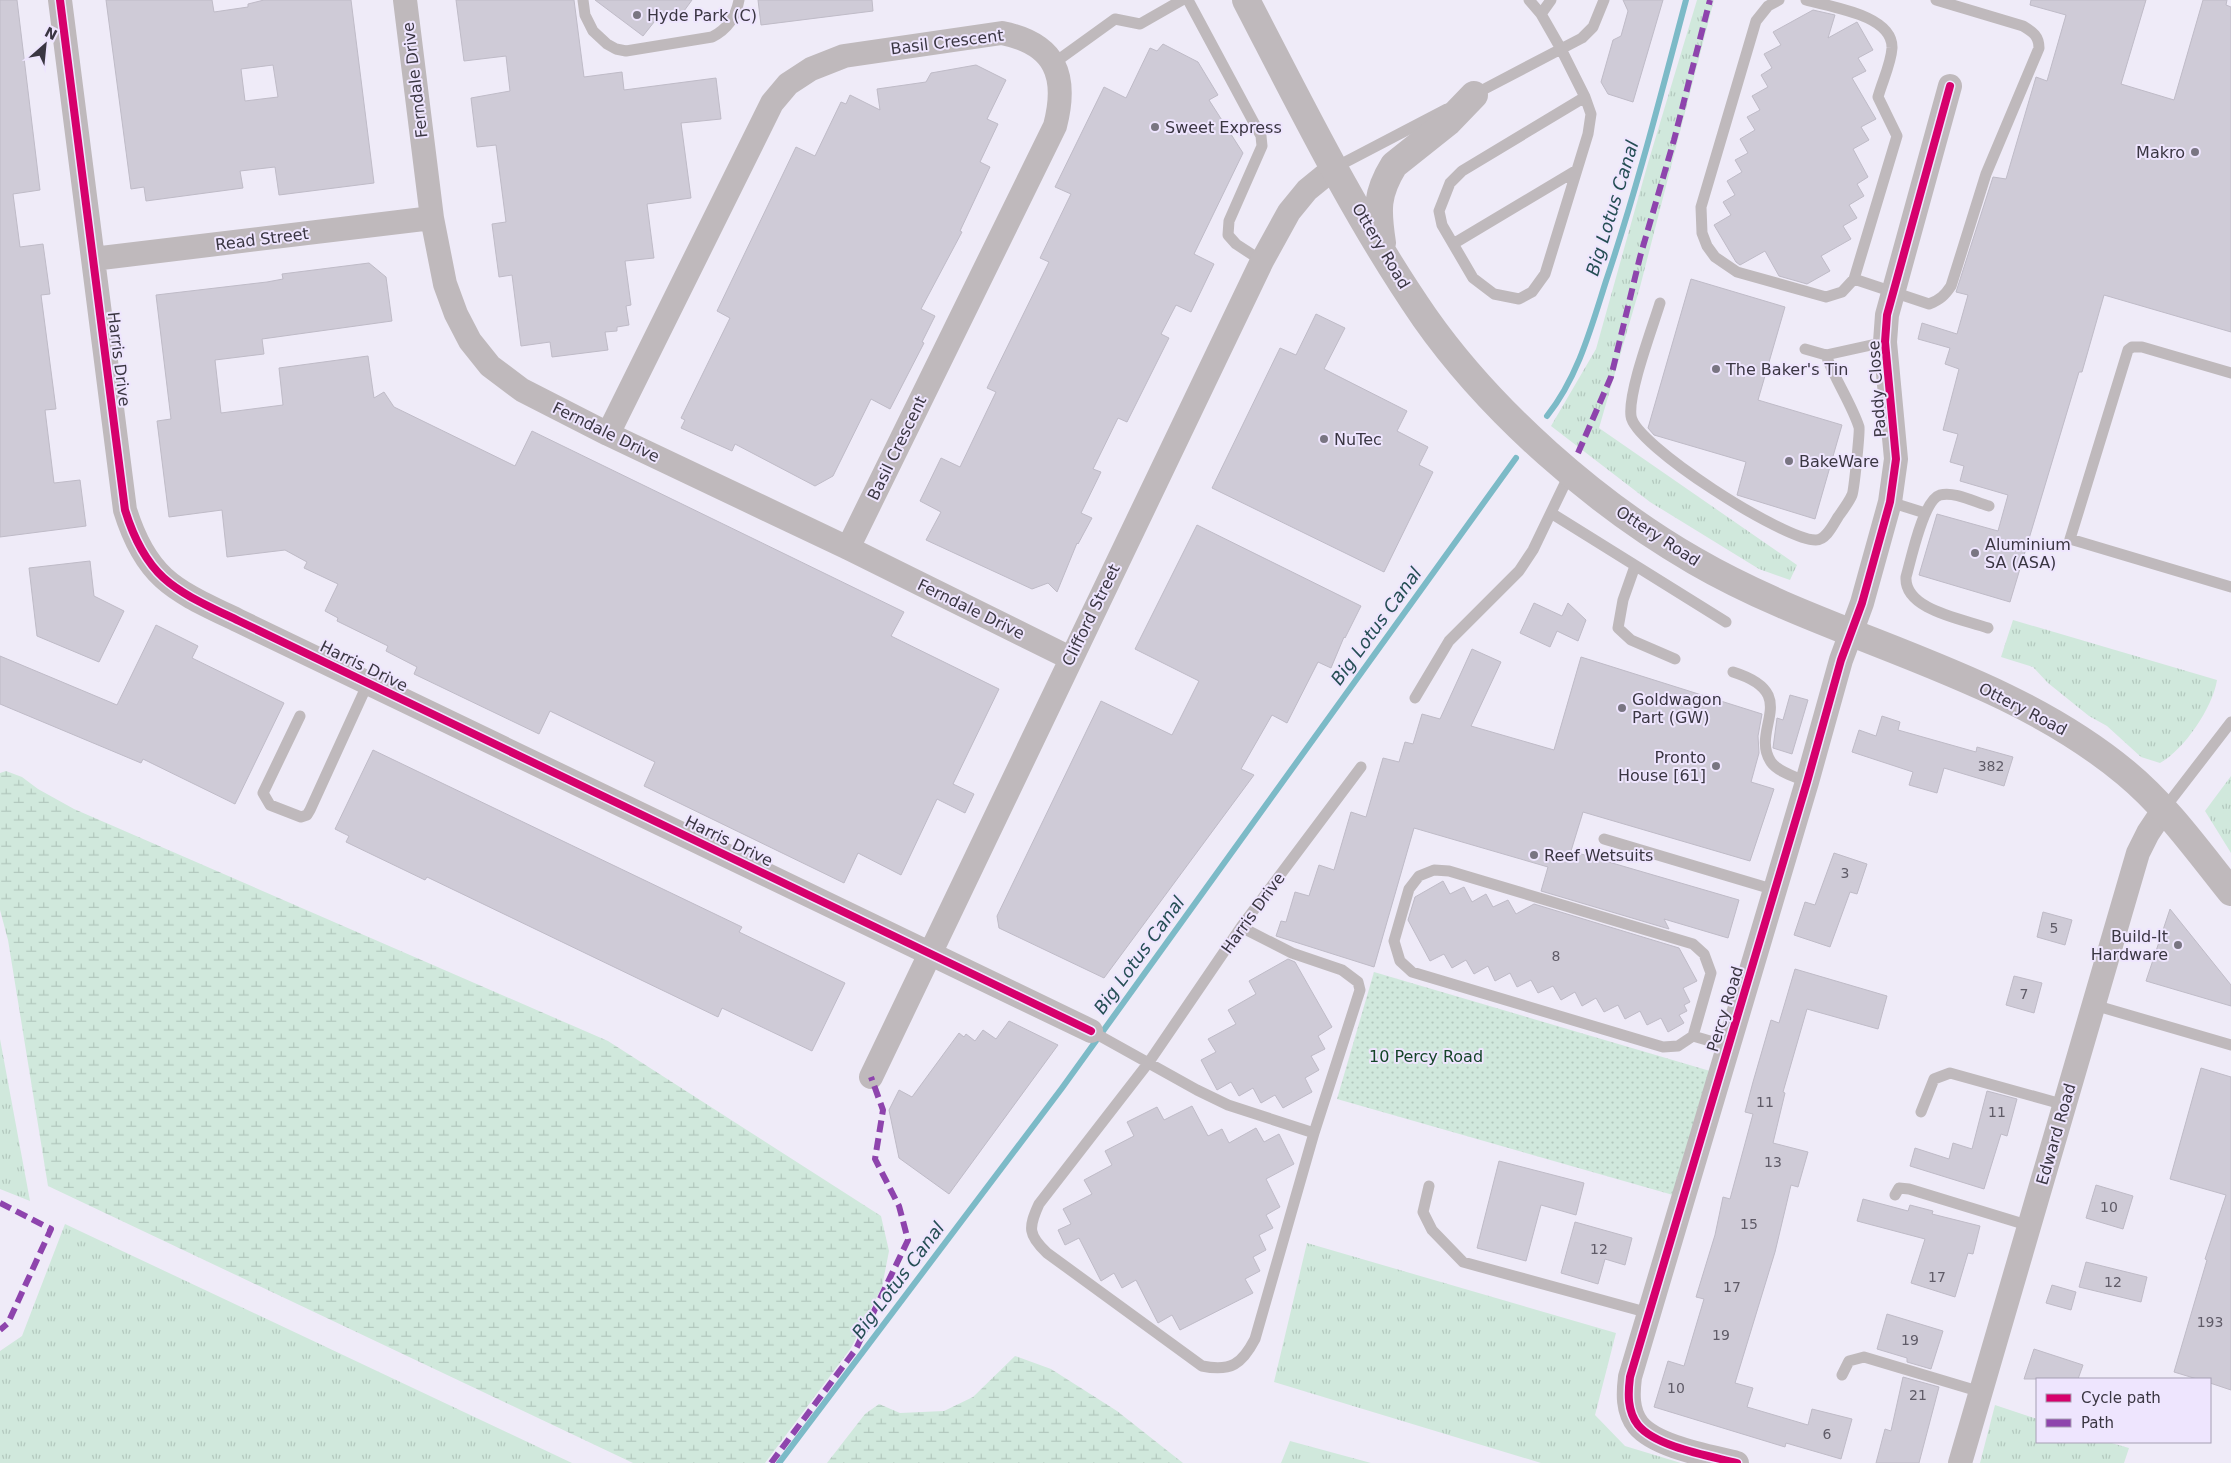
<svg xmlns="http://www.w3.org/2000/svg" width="2231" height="1463" font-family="'DejaVu Sans',sans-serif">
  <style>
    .grass { fill: url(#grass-tufts) }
    .wetland { fill: url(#wetland-marsh) }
    .park { fill: url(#park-dots) }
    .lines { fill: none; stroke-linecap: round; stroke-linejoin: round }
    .stream { stroke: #7cbac7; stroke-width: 6 }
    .building { fill: #cfcbd7; stroke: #bfbbc7; fill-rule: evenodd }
    .service { stroke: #bfb9bc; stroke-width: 11 }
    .minor { stroke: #bfb9bc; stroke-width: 24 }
    .tertiary { stroke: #bfb9bc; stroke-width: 28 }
    .quiet { stroke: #8e44ad; stroke-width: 6; stroke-dasharray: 12 6; stroke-linecap: butt }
    .cycleway-casing { stroke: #eee5fe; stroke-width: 11 }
    .cycleway { stroke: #d6006c; stroke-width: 8 }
    .poi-dot { fill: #797582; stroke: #eee5fe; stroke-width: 2 }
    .labels { text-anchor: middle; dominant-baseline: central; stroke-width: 4; stroke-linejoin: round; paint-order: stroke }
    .number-label { font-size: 14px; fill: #5f5b67 }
    .poi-label { font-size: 16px; fill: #3a3642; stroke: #eee5fe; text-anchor: start }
    .street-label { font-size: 16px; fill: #3a3642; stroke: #eee5fe }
    .park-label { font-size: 16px; fill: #144428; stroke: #eee5fe }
    .water-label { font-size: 18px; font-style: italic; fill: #254e54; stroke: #eee5fe }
  </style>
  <defs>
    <pattern id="grass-tufts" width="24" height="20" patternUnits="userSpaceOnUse" patternTransform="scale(1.25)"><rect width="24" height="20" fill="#d0e8dc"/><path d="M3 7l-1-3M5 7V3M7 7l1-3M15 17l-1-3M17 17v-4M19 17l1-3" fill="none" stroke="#b3c8be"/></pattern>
    <pattern id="wetland-marsh" width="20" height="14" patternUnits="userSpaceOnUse" patternTransform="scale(1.25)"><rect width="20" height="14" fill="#d0e8dc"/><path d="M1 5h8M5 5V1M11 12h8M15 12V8" fill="none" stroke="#b3c8be"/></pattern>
    <pattern id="park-dots" width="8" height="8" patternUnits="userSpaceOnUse" patternTransform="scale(1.25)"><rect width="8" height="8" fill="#d0e8dc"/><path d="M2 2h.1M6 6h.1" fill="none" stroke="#b3c8be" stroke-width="1.8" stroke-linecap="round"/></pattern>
  </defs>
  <rect width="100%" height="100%" fill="#efebf8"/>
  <path class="grass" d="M1697,0h17l-74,287 -41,141 198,137 -7,15 -31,-11 -109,-67 -99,-76 45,-77 52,-186z
    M2013,620l204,60c-4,27 -33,70 -57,83l-19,-6 -34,-31 -18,-10 -41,-33 -15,-16 -32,-10z
    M2231,776v77l-26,-42z
    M0,1039l30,162 -30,-12z
    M65,1224l507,239h-572v-112l22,-15z
    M1307,1243l309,90 -21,82 30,31 56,17h-140l-267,-81z
    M1995,1405l42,14v23h71l21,6 -5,15h-144z
    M1290,1441l81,22h-90z"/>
  <path class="wetland" d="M6,771l16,6 16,12 36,20 534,232 273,175 8,35 -7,36 -31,61 -86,115h-132l-585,-277 -40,-246 -8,-30v-137z
    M1015,1356l36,13 66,42 66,52h-356l38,-49 14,-10 21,9 44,-2 29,-14z"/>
  <path class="park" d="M1374,972l336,99 -37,124 -336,-96z"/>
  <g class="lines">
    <path class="stream" d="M1547,416c31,-39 44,-88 59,-135 31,-92 55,-187 80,-281
      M779,1463l283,-375 454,-630"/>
  </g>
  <path class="building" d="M0,0h17l23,190 -27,4 7,53 23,-3 7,50 -9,1 15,114 -11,1 9,73 26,-3 6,46 -86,11z
    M106,0h106l2,12 34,-5v-3l16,-4h87l23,183 -95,12 -4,-28 -35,4 3,17 -97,13 -2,-14 -13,2zM273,65l5,32 -33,4 -4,-32z
    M456,0h118l10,77 38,-5 2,18 92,-12 5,41 -40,4 10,75 -44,6 7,54 -29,3 6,44 -5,1 3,19 -12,2v4l-12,1 3,18 -56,7 -2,-15 -29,4 -9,-71 -13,2 -7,-53 14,-2 -10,-77 -19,2 -6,-49 39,-7 -4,-35 -42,5z
    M595,0h97l-16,22 -14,-10 -19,24z
    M758,0h114l1,11 -112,14z
    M1623,0h40l-30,102 -25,-8 -7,-12 12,-42 8,-4 7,-25z
    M2031,0h115l-25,84 53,16 29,-100h24l-1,5 5,2v325l-127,-37 -22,77h-3l-69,230 -91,-27 18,-61 61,17 10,-36 -48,-14 4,-15 -14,-4 8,-28 -15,-4 16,-61 -14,-5 5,-16 -32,-9 4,-16 35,11 11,-39 -12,-3 37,-115 13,2 30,-102 11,4 19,-66 -36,-10z
    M1813,10l22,5 -7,23 29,-16 16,28 -15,8 8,13 -14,7 24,41 -15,8 8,13 -16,9 15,28 -11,7 7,12 -15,9 8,13 -14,8 8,13 -30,17 9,15 -23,13 -28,-8 -14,-25 -25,14 -4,-3 -22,-37 17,-10 -8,-13 12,-7 -8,-14 15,-9 -7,-12 13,-7 -8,-14 15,-9 -8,-13 13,-7 -8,-14 16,-9 -7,-12 11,-7 -8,-14 17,-9 -8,-13z
    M1163,44l35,18 20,33 -9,5 34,53 -49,101 20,10 -23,48 -15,-7 -15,29 8,4 -42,84 -9,-4 -25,51 8,3 -20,41 11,5 -14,26 -1,-1 -20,49 -9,-9 -16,6 -106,-49 15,-28 -21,-11 21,-43 19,9 36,-75 -9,-4 62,-126 -9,-4 31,-64 -16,-7 49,-100 22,11 24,-50 7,3z
    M976,65l30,15 -19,39 11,5 -18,38 10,5 -30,64 2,1 -41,77 14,7 -13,26 2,1 -34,66 -19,-10 -38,77 -18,10 -80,-42 -3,7 -51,-23 4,-8 -4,-2 49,-100 -13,-7 79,-164 19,9 26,-54 5,2 4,-9 30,15 -3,-21 49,-7 5,-9z
    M369,263l17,14 6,44 -130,18 2,15 -49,6 6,53 62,-8 -4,-37 89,-12 6,42 10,-6 10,15 121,59 17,-35 372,181 -13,24 108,53 -46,95 21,10 -9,19 -28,-14 -36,76 -43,-22 -14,30 -200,-97 11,-24 -105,-51 -11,23 -125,-60 3,-7 -31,-16 2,-5 -51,-25 1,-3 -13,-7 13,-27 -34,-16 3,-6 -22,-12 -58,7 -5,-47 -53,7 -12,-96 14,-2 -15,-124 111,-13 16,-3 -1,-5z
    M1691,279l94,28 -27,93 84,25 -27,94 -78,-24 9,-33 -92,-27 -6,-7z
    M1316,314l29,14 -21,41 83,42 -10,20 31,16 -9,18 14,7 -49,100 -172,-84 68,-140 16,7z
    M1197,525l164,81 -16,32 -1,-1 -13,31 -13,-6 -31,61 -15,-8 -31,54 13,6 -150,203 -105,-50 -2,-12 104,-215 71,34 27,-54 -64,-32z
    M90,561l4,35 30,15 -25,51 -62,-26 -8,-68z
    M1534,603l28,13 6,-13 18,17 -8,21 -21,-10 -7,16 -30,-14z
    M156,625l42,21 -6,12 92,45 -49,101 -92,-45 -2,4 -141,-59v-48l117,49z
    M1472,649l29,13 -30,64 83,24 27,-93 181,57 -4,22 1,17 -8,29 23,7 -24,72 -167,-49 -12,39 168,49 -11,38 -64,-19 5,10 -128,-38 7,-24 -134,-39 -40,139 -98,-31 5,-15 5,1 9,-30 14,4 10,-31 15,5 17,-58 15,5 17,-59 16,4 6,-20 8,2 9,-30 18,5z
    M1790,695l18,5 -16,54 -19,-6 4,-30 6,2z
    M1882,716l18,6 -2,8 78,22 1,-5 36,10 -9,29 -60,-18 -7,25 -28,-8 4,-13 -61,-20 7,-22 17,6z
    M373,750l369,177 -3,5 106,51 -33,68 -90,-43 -4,9 -291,-140 -2,3 -79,-38 3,-6 -14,-7z
    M1834,853l33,11 -10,30 -7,-2 -20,55 -36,-12 11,-33 10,3z
    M1443,881l7,13 14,-7 8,15 14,-8 7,13 15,-7 8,14 18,-10 145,44 18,33 -14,7 7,14 -6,3 3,6 -8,4 5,8 -16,9 -7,-14 -14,7 -7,-14 -15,8 -7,-14 -14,7 -8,-14 -14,8 -7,-14 -14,8 -8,-14 -15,7 -7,-13 -14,7 -7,-14 -15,8 -7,-15 -14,8 -8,-14 -14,8 -8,-14 -14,7 -22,-41 7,-23z
    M2170,909l61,76v21l-85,-25z
    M2043,912l29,8 -7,25 -28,-8z
    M1288,959l7,3 37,65 -14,9 7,13 -14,7 8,14 -14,8 7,14 -29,16 -8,-13 -14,8 -8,-15 -14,8 -8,-14 -14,8 -16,-30 15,-8 -8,-13 28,-15 -8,-14 28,-16 -7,-13z
    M1795,969l92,27 -9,33 -71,-20 -24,83 2,1 -12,50 35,9 -10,35 -7,-2 -16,67 -40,131 18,5 -6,19 61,18 4,-16 40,10 -11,40 -55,-16 -1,4 -131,-40 14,-46 16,5 20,-67 -8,-2 19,-62 8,-38 7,2 23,-85 -8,-2 8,-30 18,-62 8,3z
    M2014,976l28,7 -8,30 -28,-8z
    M1009,1021l49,24 -109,149 -50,-36 -10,-48 10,-20 13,7 47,-64 5,4 2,-3 9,7 8,-11 13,9z
    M2201,1068l30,9v313l-21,-7v-4h-13l-23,-7 33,-112 -2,-1 21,-64 -56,-16z
    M1987,1091l30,8 -10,37 -6,-2 -17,55 -74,-23 5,-18 34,11 4,-16 19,6z
    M1192,1106l16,30 14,-7 7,14 27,-15 8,14 15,-8 15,30 -28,15 14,28 -14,8 7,13 -14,7 7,15 -13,7 7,14 -15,8 8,14 -73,37 -8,-15 -14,8 -22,-43 -14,8 -8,-15 -13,8 -22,-43 -14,7 -7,-15 13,-6 -8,-15 29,-15 -8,-14 28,-15 -7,-14 29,-15 -7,-14 30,-15 7,13z
    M1499,1161l85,22 -8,32 -35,-10 -15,56 -49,-13z
    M2096,1185l37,11 -10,33 -37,-11z
    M1863,1199l45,12 2,-6 23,6 -1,3 48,12 -7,28 -5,-1 -13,44 -44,-14 14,-44 -68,-18z
    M1575,1222l57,16 -7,27 -20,-6 -7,25 -37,-11z
    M2086,1262l61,15 -6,25 -62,-15z
    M2052,1285l24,7 -5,18 -25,-7z
    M1887,1314l56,17 -12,38 -24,-7v-4l-30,-9z
    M2034,1349l49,16 -5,14h-54z
    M1903,1377l36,10 -20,76h-43l9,-34 6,2z"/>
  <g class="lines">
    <path class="service" d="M583,0l2,15 8,16 14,13 9,5 10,2 86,-14c16,-8 24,-20 27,-37
      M1188,0l73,136 1,10 -33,75 -1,14 8,9 26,17
      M1529,0l12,14 20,35 24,48 6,17 -3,20 -43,140 -13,18 -13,7 -25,-5 -21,-16 -31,-53 -3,-14 11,-28 12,-12 123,-74
      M1779,0l-11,6 -12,15 -55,186 1,26 5,13 8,11 22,15 89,25 16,-5 12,-13 43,-143 -19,-39c4,-15 13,-33 14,-49 1,-33 -61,-41 -86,-48
      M1541,14l10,-14
      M1054,63l61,-44 25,5 42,-24
      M1473,95l109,-57 11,-11 11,-27
      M1334,168l113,-59
      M1453,244l124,-74
      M1854,279l75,25c11,-4 16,-9 22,-18l35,-112 53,-126c0,-12 -6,-16 -16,-22l-87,-26
      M1660,303c-8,26 -32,89 -29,113 3,29 154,125 185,124 10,0 17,-15 22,-23 5,-7 11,-15 14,-22 2,-4 8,-64 7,-68 -8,-24 -24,-47 -33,-72l-21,-6
      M1826,355l59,-13
      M2231,373l-89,-26h-10l-4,3 -58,189 161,48
      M1890,502l35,11
      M1551,513l175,109
      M1635,566l-12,34 -5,28 13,12 44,19
      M1988,628c-25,-9 -84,-18 -82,-51 5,-17 17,-77 34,-82 14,-4 35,7 49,11
      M1733,672c70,22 16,57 38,90 7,10 25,15 36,20
      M1415,698l34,-57 70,-70 14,-21 37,-77
      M300,716l-37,77 7,12 31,12 6,-2 3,-5 58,-127
      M2164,809l67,-87
      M1604,839l171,51
      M1434,870l15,1 244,73 11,10 7,19 -18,63 -15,10 -15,1 -251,-75 -12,-11 -6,-20 15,-52 10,-13z
      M1241,927l51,26 50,17 16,12 2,8 -46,143 -59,206c-13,25 -24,33 -53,27l-155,-113c-19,-18 -19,-25 -8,-49l110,-142 92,-135 120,-160
      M2094,1005l137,40
      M1091,1031l106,59 31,15 86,28
      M1693,1036l34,10
      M1921,1112l13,-33 16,-6 115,32
      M1429,1186l-6,26 9,18 31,32 186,51
      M1895,1195l4,-7 10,1 121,37
      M1842,1375l7,-14 15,-4 117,35"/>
    <path class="minor" d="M60,0l65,510c22,71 52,81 114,111l852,410
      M405,0l27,218 13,66 11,30 14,27 20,25 32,24 86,44 240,114 222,110
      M93,259l339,-41
      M608,434l164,-331 16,-19 23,-15 33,-13 158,-23c54,11 66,43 53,93l-207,422
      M871,1077l391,-816 27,-49 18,-22 27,-22
      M1737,1463c-27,-7 -81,-16 -99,-38 -11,-14 -10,-32 -8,-48l177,-595 34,-122 21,-57 28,-101 6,-43 -11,-117 2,-27 63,-229
      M1960,1463l178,-610 10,-20 16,-24"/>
    <path class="tertiary" d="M1246,0c56,108 110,218 179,318 66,94 171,186 270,243 138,80 306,108 431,212 41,34 72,78 105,119
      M1382,243c-5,-33 -6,-49 12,-78l54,-43 26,-27"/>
    <path class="quiet" d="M1578,453l33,-76 29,-120 34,-117 36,-140
      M0,1203l51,26 -43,94 -8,7
      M771,1463l85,-114 52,-109 -9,-34 -24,-47 8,-49 -12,-33"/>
    <g class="cycleway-casing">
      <path id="cycleway" d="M60,0l65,510c22,71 52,81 114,111l852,410
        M1737,1463c-27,-7 -81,-16 -99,-38 -11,-14 -10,-32 -8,-48l177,-595 34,-122 21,-57 28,-101 6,-43 -11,-117 2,-27 63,-229"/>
    </g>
    <use href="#cycleway" class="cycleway"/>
  </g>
  <g class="poi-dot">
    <circle cx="637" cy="15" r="5"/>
    <circle cx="1155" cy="127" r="5"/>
    <circle cx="2195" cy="152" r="5"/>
    <circle cx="1716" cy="369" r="5"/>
    <circle cx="1324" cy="439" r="5"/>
    <circle cx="1789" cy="461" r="5"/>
    <circle cx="1975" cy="553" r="5"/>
    <circle cx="1622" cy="708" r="5"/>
    <circle cx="1716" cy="766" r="5"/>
    <circle cx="1534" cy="855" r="5"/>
    <circle cx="2178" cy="945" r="5"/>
  </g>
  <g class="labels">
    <g class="number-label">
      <text x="1991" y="766">382</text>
      <text x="1845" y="873">3</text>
      <text x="2054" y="928">5</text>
      <text x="1556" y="956">8</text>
      <text x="2024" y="994">7</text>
      <text x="1765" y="1102">11</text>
      <text x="1997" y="1112">11</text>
      <text x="1773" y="1162">13</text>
      <text x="2109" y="1207">10</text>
      <text x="1749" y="1224">15</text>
      <text x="1599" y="1249">12</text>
      <text x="1937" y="1277">17</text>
      <text x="2113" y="1282">12</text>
      <text x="1732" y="1287">17</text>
      <text x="2210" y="1322">193</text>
      <text x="1721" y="1335">19</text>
      <text x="1910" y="1340">19</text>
      <text x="1676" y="1388">10</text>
      <text x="1918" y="1395">21</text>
      <text x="1827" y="1434">6</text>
    </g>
    <g class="poi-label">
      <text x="647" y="15">Hyde Park (C)</text>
      <text x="1165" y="127">Sweet Express</text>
      <text x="2185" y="152" text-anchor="end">Makro</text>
      <text x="1726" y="369">The Baker's Tin</text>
      <text x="1334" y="439">NuTec</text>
      <text x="1799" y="461">BakeWare</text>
      <text x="1985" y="544">Aluminium<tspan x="1985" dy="18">SA (ASA)</tspan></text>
      <text x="1632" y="699">Goldwagon<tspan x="1632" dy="18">Part (GW)</tspan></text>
      <text x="1706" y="757" text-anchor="end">Pronto<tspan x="1706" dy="18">House [61]</tspan></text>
      <text x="1544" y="855">Reef Wetsuits</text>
      <text x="2168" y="936" text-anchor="end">Build-It<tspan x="2168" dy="18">Hardware</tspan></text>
    </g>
    <g class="street-label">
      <text transform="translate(947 42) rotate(-7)">Basil Crescent</text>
      <text transform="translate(415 80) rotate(-97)">Ferndale Drive</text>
      <text transform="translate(262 239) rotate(-7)">Read Street</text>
      <text transform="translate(1381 246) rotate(59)">Ottery Road</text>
      <text transform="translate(119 359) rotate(83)">Harris Drive</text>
      <text transform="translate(1877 389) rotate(-94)">Paddy Close</text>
      <text transform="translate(606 432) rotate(26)">Ferndale Drive</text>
      <text transform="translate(897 448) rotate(-64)">Basil Crescent</text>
      <text transform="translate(1658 536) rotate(33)">Ottery Road</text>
      <text transform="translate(971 609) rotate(26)">Ferndale Drive</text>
      <text transform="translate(1091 615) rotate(-64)">Clifford Street</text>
      <text transform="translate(364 666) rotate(26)">Harris Drive</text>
      <text transform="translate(2023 709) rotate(27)">Ottery Road</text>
      <text transform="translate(729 841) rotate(26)">Harris Drive</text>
      <text transform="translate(1253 913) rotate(-54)">Harris Drive</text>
      <text transform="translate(1725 1009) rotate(-73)">Percy Road</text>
      <text transform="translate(2056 1134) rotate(-74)">Edward Road</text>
    </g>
    <g class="park-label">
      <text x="1426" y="1056">10 Percy Road</text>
    </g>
    <g class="water-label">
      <text transform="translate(1612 208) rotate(-73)">Big Lotus Canal</text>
      <text transform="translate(1376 626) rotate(-54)">Big Lotus Canal</text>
      <text transform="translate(1139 955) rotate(-54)">Big Lotus Canal</text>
      <text transform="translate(898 1280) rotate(-53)">Big Lotus Canal</text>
    </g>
  </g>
  <rect x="2036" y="1378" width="175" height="65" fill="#eee5fe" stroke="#a69fb3"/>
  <rect x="2046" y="1394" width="25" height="8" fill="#d6006c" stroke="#a69fb3"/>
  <text x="2081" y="1403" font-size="15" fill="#3a3642">Cycle path</text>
  <rect x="2046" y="1419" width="25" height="8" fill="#8e44ad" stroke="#a69fb3"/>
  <text x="2081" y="1428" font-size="15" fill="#3a3642">Path</text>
  <g transform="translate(45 45) rotate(27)" stroke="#eee5fe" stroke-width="4" paint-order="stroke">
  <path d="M0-4L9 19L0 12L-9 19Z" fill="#3a3642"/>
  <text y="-8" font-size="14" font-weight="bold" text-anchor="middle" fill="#3a3642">N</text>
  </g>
</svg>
